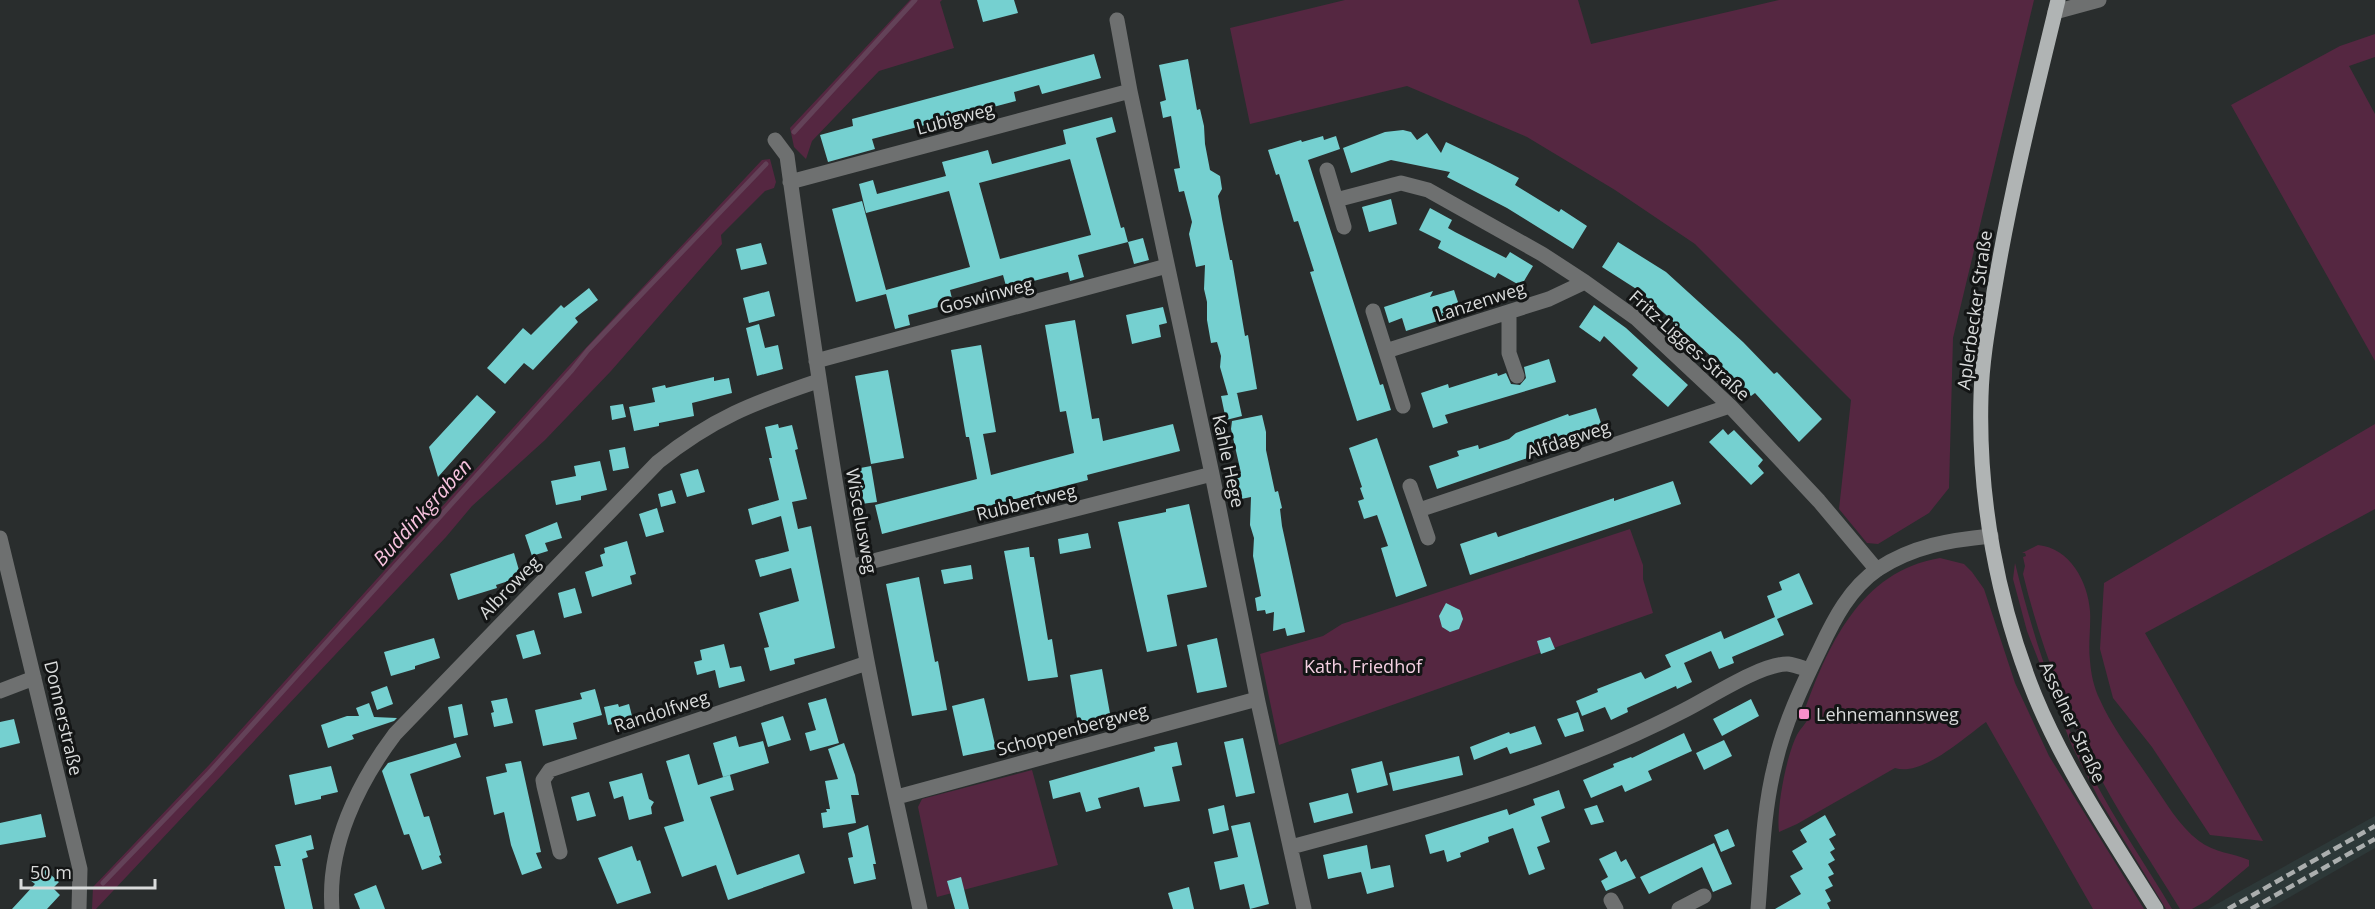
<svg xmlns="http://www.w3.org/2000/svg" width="2375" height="909" font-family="'Open Sans',sans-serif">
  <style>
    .built { fill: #2d3838 }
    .green { fill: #552741 }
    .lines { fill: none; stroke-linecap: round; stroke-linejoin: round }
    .stream { stroke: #634258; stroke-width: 5 }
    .building { fill: #75d0d0; fill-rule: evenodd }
    .minor { stroke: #6e7070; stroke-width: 15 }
    .major { stroke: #b0b4b4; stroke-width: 15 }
    .rail { stroke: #abaeae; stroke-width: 4.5; stroke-dasharray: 9 4.5; stroke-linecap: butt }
    .poi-dot { fill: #f890ca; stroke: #131515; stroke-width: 2 }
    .labels { text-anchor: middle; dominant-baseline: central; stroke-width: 6; stroke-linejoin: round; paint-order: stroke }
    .street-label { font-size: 18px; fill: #d9dbdb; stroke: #131515 }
    .park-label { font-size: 18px; fill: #f4d0e2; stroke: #131515 }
    .poi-label { font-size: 18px; fill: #d9dbdb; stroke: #131515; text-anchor: start }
    .water-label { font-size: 20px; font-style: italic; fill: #f9c3df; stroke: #131515 }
  </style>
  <rect width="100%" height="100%" fill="#292d2d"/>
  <path class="built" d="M2375,816v32l-106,61h-61z"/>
  <path class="green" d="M910,0h32l-2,2 14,46 -75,23 -67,70 -6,18 -12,-12 -4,-19z
    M1345,0h233l13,44 188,-44h255l-81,338 -4,150 -20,25 -51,31 -11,-1 -28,-34 12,-109 -156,-156 -80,-54 -88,-53 -120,-51 -157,38 -20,-96z
    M2375,34v23l-26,9 26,48v247l-144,-256 109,-59z
    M770,159l6,23 -2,6 -9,3 -44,44 1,9 -111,127 -66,69 -73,66 -26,31 -350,372h-4l1,-22 117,-123 357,-396 195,-208z
    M2375,424v85l-230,124 118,208 -53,-6 -58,-88 -39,-49 -13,-49 4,-66z
    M1630,529l13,36v14l10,34 -374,132 -19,-91 63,-18 19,-12z
    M2038,545c32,3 50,37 52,66 1,17 -2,33 0,50 1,13 4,27 10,39 13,29 33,54 51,81 15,21 27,44 48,60 16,12 34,12 50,19v6l-6,5 -35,29 -16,9h-12c-26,-43 -55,-85 -79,-130 -34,-64 -61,-135 -78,-205l2,-8 -2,-9 3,-1 -1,-3h-3z
    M1940,558l24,6 8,8 12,17 31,94 34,73 95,153h-51l-107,-187c-21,15 -64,55 -91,46l-98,56 -18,8c-3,-22 7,-74 17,-95 3,-7 8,-11 12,-18l-5,-4c24,-68 57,-144 137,-157z
    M2015,563c18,73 41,146 77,213 24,46 54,89 80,133h-6l-67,-110 -27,-53 -45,-115 -14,-52z
    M1032,770l26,95 -121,32 -19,-90 4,-8z"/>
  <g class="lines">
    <path class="stream" d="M794,132l121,-132
      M103,883l106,-110 363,-403 16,-20 178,-186"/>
  </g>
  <path class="building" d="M977,0h37l4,13 -35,9z
    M1094,54l7,24 -59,16 -3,-9 -25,7 2,9 -144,38 3,10 -47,13 -8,-27 33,-9 -1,-7z
    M1188,59l9,51 3,-1 4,17 1,18 5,26 10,6 2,13 -4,7 4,23 8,41h2l13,76 3,-1 9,54 -25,5 5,-1 5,23 -16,4 -5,-24 7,-1 -8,-28 1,-11 -4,-14 -6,1 -4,-23v-18l-3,-13 1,-24 -9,2 -7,-33 3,-12 -8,-31 -5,1 -5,-23 6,-1 -9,-52 -8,2 -3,-16 6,-2 -7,-35z
    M1112,117l4,15 -20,6 25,90 3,-1 4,15 -50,13 6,22 -14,4 -2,-9 -46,12 2,9 -15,4 -6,-22 -53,15 3,13 -45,12 2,10 -15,4 -9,-35 -30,8 -24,-93 30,-8 24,89 84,-23 -21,-76 -83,22 -7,-29 14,-4 4,14 69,-18 -4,-14 31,-8 15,-4 4,14 74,-20 -3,-14zM1070,159l21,76 -91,24 -21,-76z
    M1403,130l8,2 6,8 10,-7 14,20 5,-11 44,21 29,15 -4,7 44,27 2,-3 26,17 -14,23 -66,-41 -60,-31 3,-5 -59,-12 -40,13 -8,-25 42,-16z
    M1323,136l1,4 12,-4 4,13 -32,11 72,225 3,-1 8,26 -34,11 -47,-149 4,-1 -16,-50 -4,1 -15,-48 -3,1 -8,-25 33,-10 1,2z
    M1391,199l6,25 -28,8 -7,-25z
    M1430,208l22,12 -4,8 7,4 51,26 4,-6 23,14 -12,20 -23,-13 -3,5 -57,-30 3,-7 -22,-11z
    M1143,238l6,22 -15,4 -6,-22z
    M1618,242l48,30 77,70 31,32 3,-2 45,47 -23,23 -44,-49 -4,3 -37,-37 -73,-67 -39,-25z
    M761,243l6,21 -26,6 -5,-21z
    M589,288l9,12 -23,18 3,4 -45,48 -9,-7 -19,21 -18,-16 36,-40 8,7 30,-30 3,3z
    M1454,290l6,18 -18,5 2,6 -38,12 -4,-13 -13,5 -5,-16 49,-16 -3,6z
    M769,291l6,25 -26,7 -6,-25z
    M1594,305l32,23 62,57 -20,22 -36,-32 6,-7 -34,-32 -4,6 -21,-15z
    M1163,307l4,16 -8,2 2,12 -29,7 -6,-29z
    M1075,320l17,99 7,-1 4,23 70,-17 7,27 -93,24 1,5 -206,54 -7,-29 102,-26 -8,-42h-3l-15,-87 30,-5 15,87 -13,2 8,41 83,-22 -8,-42 -6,1 -15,-87z
    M759,324l6,24 13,-3 5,24 -26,7 -11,-48z
    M1549,359l7,23 -111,33 3,8 -15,5 -12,-35 27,-9 1,4 48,-15 1,3 8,-3 5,11 9,1 6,-7 -2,-11z
    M888,370l16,88 -33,6 -16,-88z
    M714,377v4l15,-3 3,15 -40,10 2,13 -35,7v3l-25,5 -5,-24 26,-5 -3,-14 13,-3 1,3z
    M477,395l19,17 -58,65 -9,-30z
    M623,404l3,13 -14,3 -2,-14z
    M1596,408l8,24 -167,57 -8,-23 30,-10 -2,-5 21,-6 1,4 30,-10 7,-6 52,-19 1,2z
    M1262,415l4,17v18l9,42 3,-1 4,17 -2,1 2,17 23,106 -18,4 -2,-8 -12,3 1,-19 -8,2 -1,-4 -8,1 -2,-13 6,-2 -8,-40 1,-18 -4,-13 1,-28 -10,2 -5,-25 5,-1 -10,-44 1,-8z
    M778,424l1,4 13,-3 6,24 -3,1 12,49 -15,3 6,27 13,-3 24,122 -41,11 1,5 -25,7 -6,-23 5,-1 -10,-34 40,-12 -8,-33 -31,9 -5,-17 34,-9 -8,-35 -29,9 -4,-16 31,-9 -10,-42h3l-7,-31z
    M1723,429l5,6 6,-5 29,30 -5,6 6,7 -13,12 -42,-43z
    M1377,438l50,148 -31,11 -15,-49 7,-2 -11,-31 -13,4 -6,-18 6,-2 -4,-11 2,-1 -13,-39z
    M625,447l4,21 -16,3 -4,-21z
    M600,461l7,29 -26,6v4l-25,5 -5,-24 25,-5 -2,-10z
    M871,466l6,36 -16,2 -6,-35z
    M698,469l7,23 -18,5 -7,-23z
    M1673,481l8,23 -211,71 -10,-31 36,-12 2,5 116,-39v3z
    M672,490l4,13 -15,4 -3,-13z
    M1189,504l18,83 -40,8 10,51 -30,6 -29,-130 48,-10v-3z
    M657,508l7,24 -18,5 -7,-23z
    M557,522l5,16 -17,5 3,8 -16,5 -7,-21z
    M1088,533l3,15 -31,6 -2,-15z
    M627,541l9,33 -6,2 2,8 -40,13 -7,-25 18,-6 -3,-11 5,-2 -1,-5z
    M1029,547l1,10h4l14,83 4,-1 6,38 -30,4 -24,-130z
    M514,553l7,24 -25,8 1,3 -39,12 -8,-26z
    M971,565l2,14 -29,5 -3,-14z
    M1799,573l14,31 -36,15 7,16 -52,22 2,6 -15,6 -8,-18 -27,12 8,19 -15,7 -1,-3 -49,22 1,4 -17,8 -6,-13 -23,9 -6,-15 22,-9 -1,-3 44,-17 4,7 26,-12 -6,-12 56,-24 3,8 51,-22 -8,-21 15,-6 -3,-8z
    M919,577l16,85 3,-1 9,49 -35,6 -26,-132z
    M575,588l7,25 -18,5 -6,-25z
    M1446,603l14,7 3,9 -4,10 -9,3 -8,-5 -3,-11z
    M534,630l7,24 -18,5 -7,-24z
    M1550,637l5,12 -14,5 -4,-13z
    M434,638l6,20 -25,8v3l-24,7 -7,-24z
    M1217,638l10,49 -30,6 -10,-48z
    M724,644l6,24 11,-2 4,15 -26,7 -4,-18 -18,5 -3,-13 8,-2 -2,-10z
    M1102,669l9,50 -33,5 -8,-49z
    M387,686l6,18 -16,6 -6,-18z
    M595,689l7,26 -29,8 4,16 -34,7 -8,-36 47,-11 -2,-6z
    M507,698l6,25 -19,4 -3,-14 3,-1 -3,-11z
    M826,698l13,45 -29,8 -5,-18 11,-3 -8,-27z
    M984,698l12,51 -33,7 -11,-50z
    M1751,699l8,17 -37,20 -9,-17z
    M369,703l5,14 23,1 -3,3 -42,14 2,4 -26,9 -7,-23 26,-9h12l-3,-8z
    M462,704l6,31 -14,3 -6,-31z
    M618,704l1,3 10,-3 4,16 -25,5 -4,-18z
    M1578,712l6,19 -19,6 -8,-18z
    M783,716l8,24 -23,7 -7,-24z
    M14,719l6,24 -20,5v-26z
    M1535,726l7,18 -32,10 -3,-7 -33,13 -4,-13 39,-15 1,2z
    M1684,733l8,18 -44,20 4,9 -27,12 -3,-7 -31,13 -8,-18 31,-13 -1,-3 18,-7 1,1z
    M736,736l3,11 24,-6 6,22 -46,14 -10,-34z
    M1243,738l12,55 -19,4 -12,-55z
    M1724,740l8,16 -28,14 -8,-17z
    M1177,742l5,23 -10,2 8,34 -36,6 -5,-20 -41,11 3,10 -15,4 -6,-20 -27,7 -4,-18 106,-30 -1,-4z
    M456,743l5,14 -51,17 14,43 5,-1 12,39 -2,1 3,7 -20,7 -13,-36 -5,1 -22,-64 6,-8z
    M844,743l11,32 4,20h-8l5,28 -33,5 -2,-15 6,-1 -1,-3h4l-5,-28 13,-2 -10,-30z
    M689,754l9,31 32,-10 4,15 -24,7 27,78 62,-21 6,19 -77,27 -12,-35 -34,12 -18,-50 20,-6 -18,-60z
    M1459,756l4,19 -70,16 -4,-18z
    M521,761l20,91 -5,1 6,15 -20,7 -11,-30 -7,-33 -10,3 -8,-38 21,-5 -2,-8z
    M1382,761l6,24 -31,8 -6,-24z
    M331,766l7,26 -17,4v3l-26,6 -6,-30z
    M642,773l7,26 5,3 -3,5 1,7 -23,6 -6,-24 -9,3 -5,-17z
    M1559,790l6,18 -24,9 9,25 -13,5 8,22 -16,6 -16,-47 -25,9 1,5 -29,11 1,4 -14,5 -3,-12 -14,4 -5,-19 82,-26 2,6 26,-10 -2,-6z
    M589,792l7,24 -19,5 -6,-24z
    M1348,793l5,20 -39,10 -5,-20z
    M1224,805l5,25 -16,4 -5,-25z
    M1597,805l7,17 -13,3 -7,-16z
    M41,814l5,23 -46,8v-22z
    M1825,815l11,20 -7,4 6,10 -5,3 5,8 -7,4 6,10 -6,3 5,9 -8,4 6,11 -4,2 3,6h-55l26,-15 -11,-18 13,-7 -11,-18 15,-9 -7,-12z
    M1250,822l19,82 -19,5 -6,-25 -24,6 -6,-28 24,-5 -7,-31z
    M868,825l8,39h-3l3,15 -22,5 -6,-26 5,-1 -5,-24z
    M1728,829l7,17 -14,6 -7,-17z
    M311,835l3,14 -8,2 2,6 -6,2 11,50h-28l-11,-43h7l-6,-21z
    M1714,843l18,41 -19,8 -11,-25 -53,27 -9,-17z
    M1367,845l4,24 19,-4 4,22 -27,7 -6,-22 -33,7 -5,-24z
    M632,846l5,15 3,-1 11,33 -34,11 -19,-46z
    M1616,851l5,11 5,-3 10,19 -30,13 -5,-10 7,-4 -9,-18z
    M42,867l17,15 -6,6 7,7 -13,14h-35l23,-25 -5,-4z
    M961,877l8,32h-14l-8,-28z
    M376,885l9,24h-25l-6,-15z
    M1189,887l5,22h-21l-5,-16z"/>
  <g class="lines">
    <path class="minor" d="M2055,12l44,-12
      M1117,20l13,71 82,383 46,228 46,207
      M775,140l12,16c23,169 48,338 80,505 16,83 35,166 53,248
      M1327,170l17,57
      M790,182l340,-91
      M1336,200l65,-17 27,7 114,64 43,28 52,37 93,87 89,95 58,69
      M1373,311l30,95
      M1509,312v41l8,23
      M1386,351l163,-52 36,-17
      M816,361l351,-95
      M1410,486l18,52
      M1419,510l311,-104
      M0,538l80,331 -1,40
      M850,567l362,-93
      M0,691l34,-13
      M897,797l360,-98
      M1291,847c135,-36 269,-72 394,-137 24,-12 77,-47 103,-46 7,1 15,4 22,6
      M560,852l-16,-66 -1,-6 7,-10 317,-107
      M1611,900l5,9
      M332,909c-5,-63 26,-126 63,-175l263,-272c55,-44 95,-59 160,-81
      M1679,909l25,-13
      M1758,909c4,-48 5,-98 17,-145 9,-40 27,-78 45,-115 14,-30 30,-61 58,-80 35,-23 72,-29 113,-33"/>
    <path class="major" d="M2058,0c-23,95 -47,190 -63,286 -6,36 -13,73 -14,110 -3,101 16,206 54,300 31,75 78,144 121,213"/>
    <path class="rail" d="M2228,909l147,-83
      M2251,909l124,-70"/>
  </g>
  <rect class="poi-dot" x="1798" y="708" width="12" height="12" rx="3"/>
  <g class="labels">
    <g class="street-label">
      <text transform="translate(955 118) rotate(-15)">Lubigweg</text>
      <text transform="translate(986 295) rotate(-15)">Goswinweg</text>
      <text transform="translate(1480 301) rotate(-18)">Lanzenweg</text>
      <text transform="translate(1974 310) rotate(-82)">Aplerbecker Straße</text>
      <text transform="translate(1690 345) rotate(42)">Fritz-Ligges-Straße</text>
      <text transform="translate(1568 439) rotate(-18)">Alfdagweg</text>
      <text transform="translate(1229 461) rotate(78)">Kahle Hege</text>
      <text transform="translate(1026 502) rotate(-14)">Rubbertweg</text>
      <text transform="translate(862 521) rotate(80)">Wiscelusweg</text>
      <text transform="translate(509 587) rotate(-46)">Albroweg</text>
      <text transform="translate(661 711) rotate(-18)">Randolfweg</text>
      <text transform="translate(64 718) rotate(77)">Donnerstraße</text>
      <text transform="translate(2073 722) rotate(65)">Asselner Straße</text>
      <text transform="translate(1072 729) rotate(-15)">Schoppenbergweg</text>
    </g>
    <g class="park-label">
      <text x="1363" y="666">Kath. Friedhof</text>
    </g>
    <g class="poi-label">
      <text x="1816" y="714">Lehnemannsweg</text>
    </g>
    <g class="water-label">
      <text transform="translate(422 512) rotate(-48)">Buddinkgraben</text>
    </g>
  </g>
  <path d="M21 879v9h134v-9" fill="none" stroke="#d9dbdb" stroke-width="3"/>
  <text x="30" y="879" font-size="18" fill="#d9dbdb" stroke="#131515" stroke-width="4.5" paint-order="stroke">50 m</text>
</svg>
